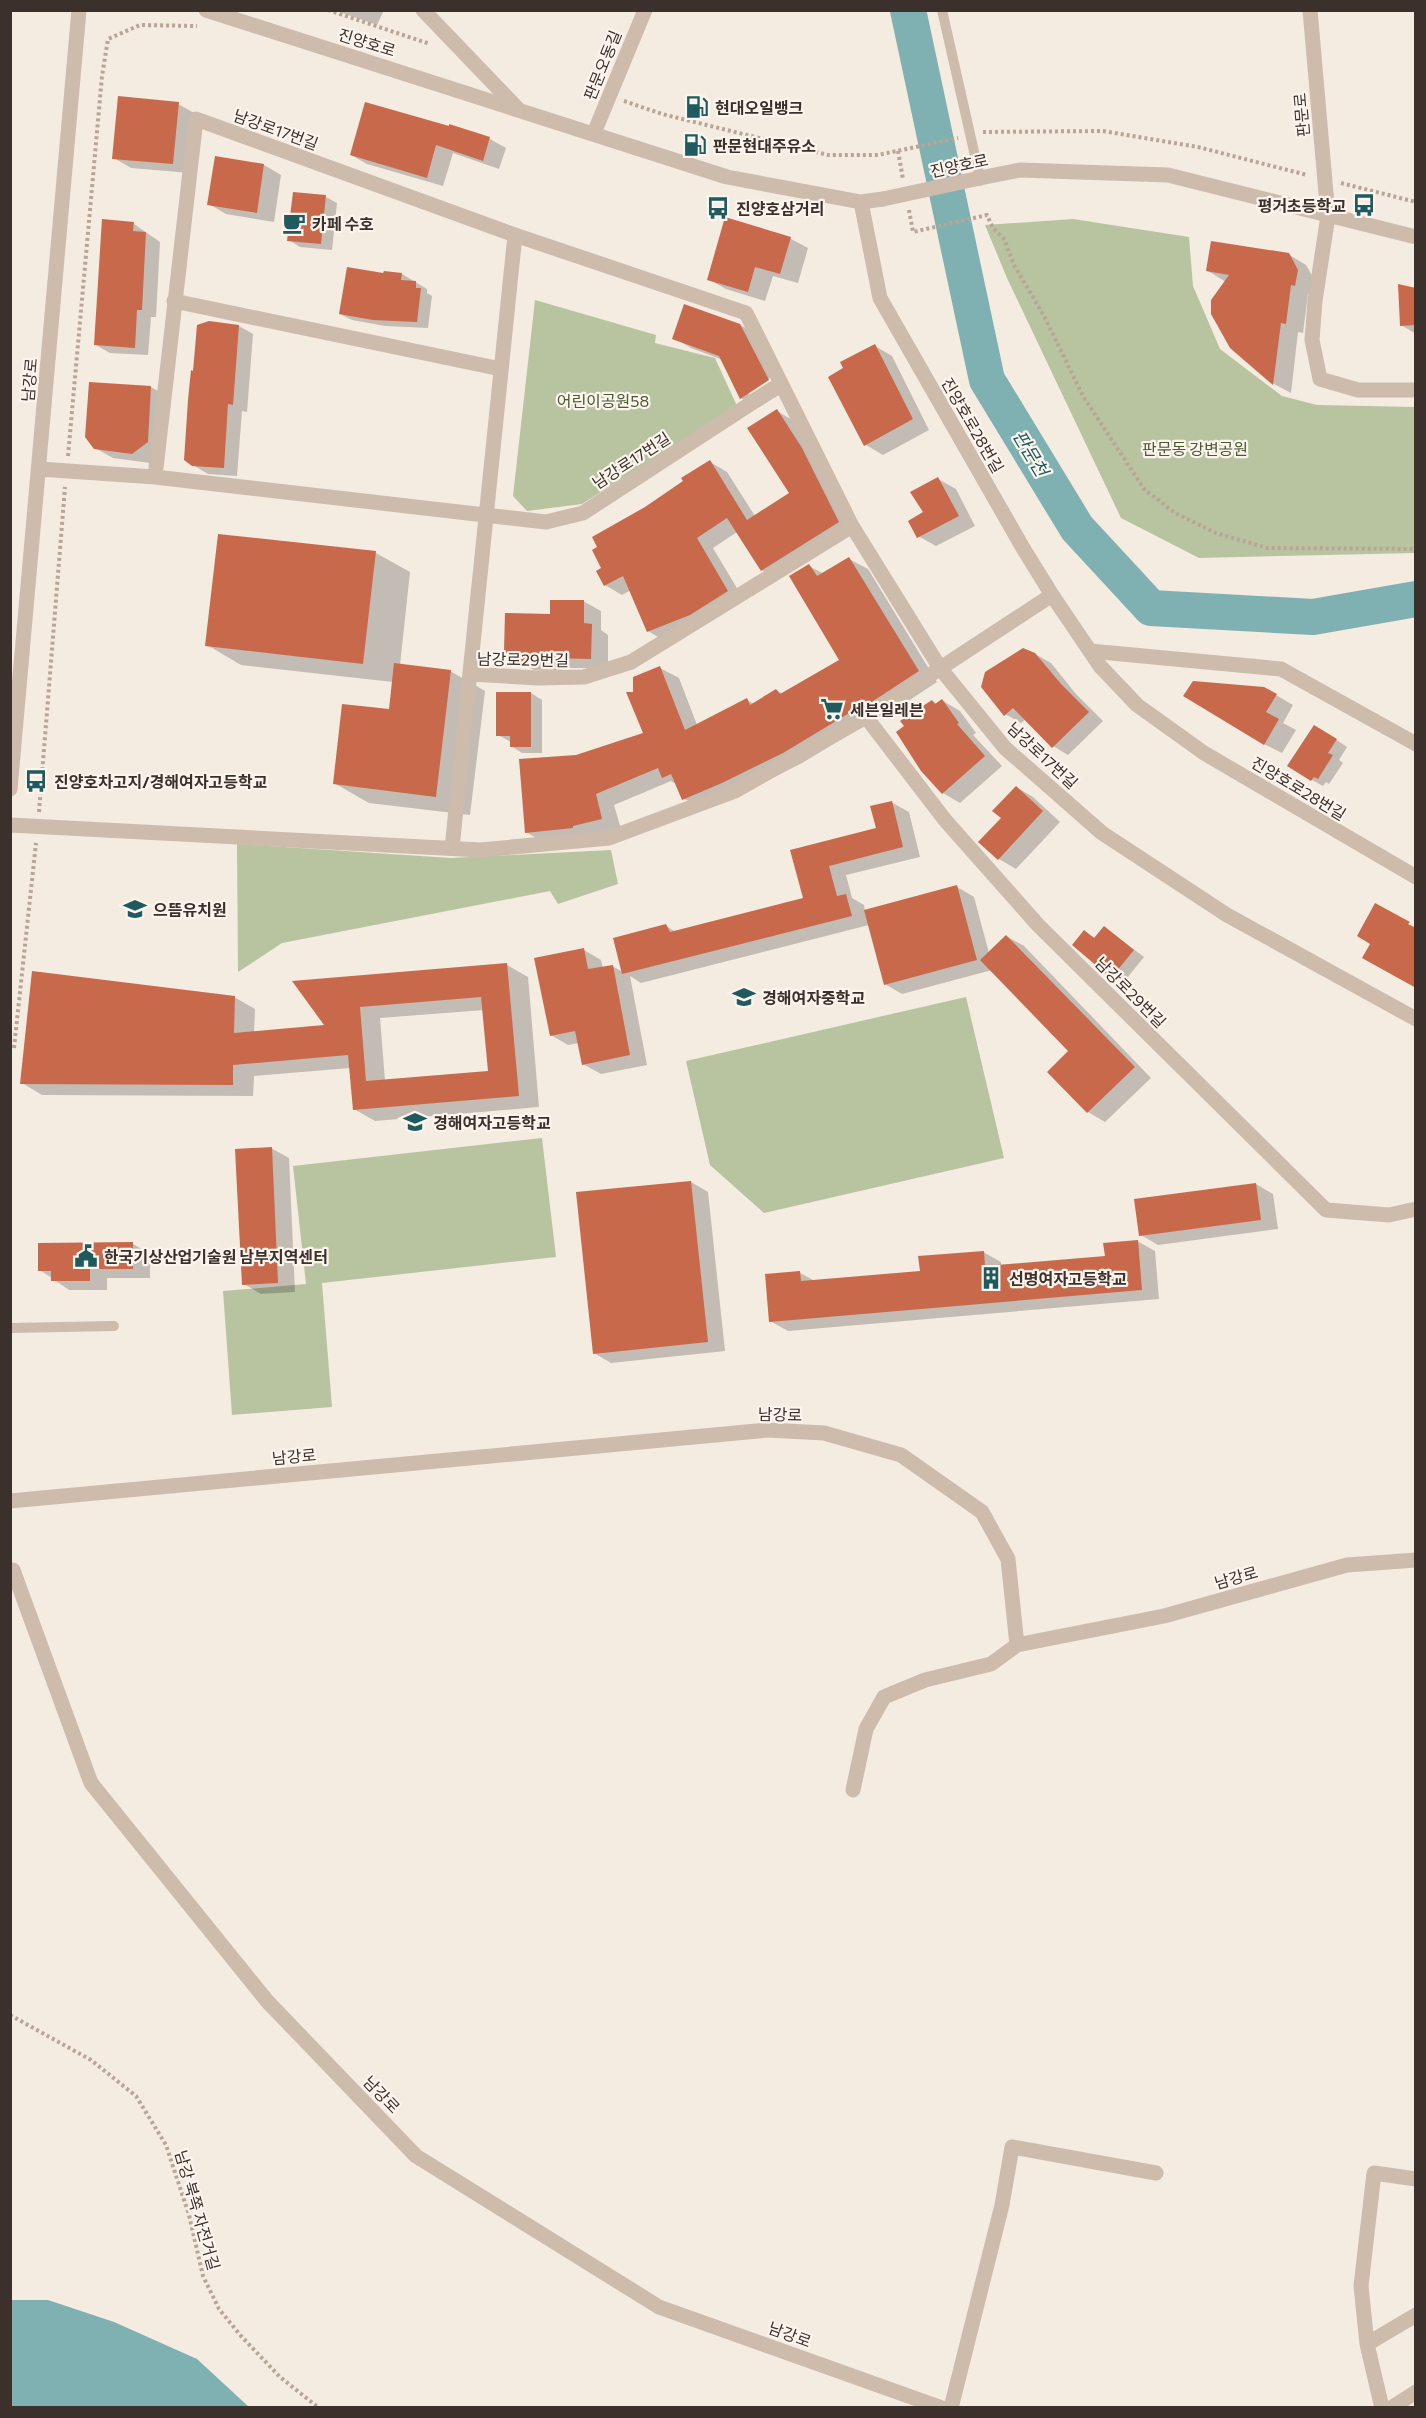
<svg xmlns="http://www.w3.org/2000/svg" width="1426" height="2418" font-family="Commissioner,'Noto Sans KR',sans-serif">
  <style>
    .green { fill: #b8c4a0 }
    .water { fill: #7fb0b2 }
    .shadow { fill: #0003; fill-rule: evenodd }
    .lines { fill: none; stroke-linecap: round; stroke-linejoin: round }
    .river { stroke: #7fb0b2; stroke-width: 36 }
    .building { fill: #c8694b; fill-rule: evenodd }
    .path { stroke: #b9a596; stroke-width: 4; stroke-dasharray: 3 3; stroke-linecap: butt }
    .service { stroke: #cdbbac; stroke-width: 10 }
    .minor { stroke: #cdbbac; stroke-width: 15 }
    .tertiary { stroke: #cdbbac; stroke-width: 15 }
    .tertiary-bridge { stroke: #cdbbac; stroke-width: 15 }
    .labels { text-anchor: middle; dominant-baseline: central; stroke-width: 4.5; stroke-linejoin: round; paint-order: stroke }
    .street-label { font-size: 16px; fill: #3b302b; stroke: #fbf5ee }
    .poi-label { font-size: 16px; font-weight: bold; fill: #3b302b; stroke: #fbf5ee; text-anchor: start }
    .park-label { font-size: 16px; fill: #4a5a2e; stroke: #fbf5ee }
    .water-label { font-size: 18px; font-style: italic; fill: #1f5a5e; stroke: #fbf5ee }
  </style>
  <rect width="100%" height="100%" fill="#f4ebe1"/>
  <path class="green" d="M1073,219l116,18 4,49 27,63 62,47 35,9 98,2v146l-216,5 -78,-40 -114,-240 -22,-53z
    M535,300l121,35 -1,8 60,15 22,48 -155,98 -55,7 -14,-15z
    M237,844l214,14 160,-8 7,34 -60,20 -8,-13 -268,52 -44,29z
    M966,997l38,161 -240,55 -54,-48 -24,-104z
    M542,1138l14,119 -234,26 10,124 -100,8 -9,-124 83,-7 -13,-118z"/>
  <path class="water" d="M11,2300h37l66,22 83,37 52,48h-238z"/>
  <path class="shadow" d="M334,10h50l-7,15z
    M178,104l18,10 -6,59 -59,-5 -17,-10z
    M450,126l40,13 16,9 -7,21 -46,-16 -10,33 -76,-22 -16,-9 99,-27z
    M216,158l48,7 17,10 -7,47 -48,-8 -17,-10z
    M326,197l11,6 -5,47 -32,-3 -11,-7z
    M726,219l65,20 17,9 -10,35 -25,-7 -8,25 -39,-12 -18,-10z
    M134,224l26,18 -4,75h-5l-3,38 -38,-2 -14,-8z
    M1288,254l18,11 9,16 -3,14 -4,-1 -5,39 -5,-1 -7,61 -17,-9 -43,-37 -5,-65 -18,-11z
    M402,274l25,15v4l5,3 -4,32 -43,-2 -33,-6 -12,-6 45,-39z
    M1416,290v44l-15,-9z
    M740,325l18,10 27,56 -27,17 -17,-10 -18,-38 -32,-12 -17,-10zM774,375l2,3 -27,17v-3z
    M239,326l14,8 -6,78 -5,-1 -5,65 -29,-2 -15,-9z
    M875,346l17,10 37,74 -46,25 -17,-10 -36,-68z
    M151,387l17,10 -18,66 -37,-5 -18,-10z
    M777,411l17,10 61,111 -76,47 -17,-9 -25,-38 -24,16 31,52 -79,41 -17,-10 -17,-41 -9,5 -17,-10 -2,-17 43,-60 64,-46 17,10 28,44 36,-22z
    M938,479l18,10 19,37 -39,20 -18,-10z
    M376,553l34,19 -10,93 50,6 35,20 -15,124 -101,-12 -35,-20 56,-72 3,-29 -152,-17 -34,-20z
    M849,559l19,10 69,113 -50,33 -2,-2 -83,50 -61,31 -39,15 -19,-11 -5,-13 -7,-4 -57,24 7,24 -76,14 -19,-11 50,-76 69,-22 -11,-41 26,-25 19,10 18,47 50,-25 7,4 22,-14 7,4 58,-34 -32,-94 15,8z
    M583,601l18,10v19l7,5v33h-46v3l-28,-1 -18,-10z
    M1035,654l16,9 25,31 27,27 -35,34 -15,-9 -27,-27 -5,4 -16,-9z
    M1264,688l29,17 -10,18 13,7 -14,23 -18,-9z
    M531,693l11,7v53h-20l-11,-7v-4l-13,-7z
    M932,701l5,3 6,-3 17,10 16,22 -3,2 29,31 -42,37 -17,-10 -21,-23z
    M1326,733l21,14 -8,13 4,3 -14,21 -3,-2 -3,4 -11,-6z
    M1016,787l17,10 27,25 -44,47 -17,-10 4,-41z
    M891,802l18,10 11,45 -74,18 6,23 12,7 1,6 92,-24 17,10 15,56 17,-17 18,10 127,132 -46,44 -17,-10 -18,-61 -78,-81 -90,24 -17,-10 -16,-59 -228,58 -11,-7 17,89 -46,9 -18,-10 -4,-21 -11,2 -17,-10 33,-85 17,10 2,8 9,-2 11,6 43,-46 10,6 128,-33 -12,-48 86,-22z
    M1104,927l40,30 -21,26 -12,-7 -27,-44 11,6z
    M507,965l21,12 11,130 -164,14 -21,-12 -4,-41 -96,8 -1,20 -211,-1 -20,-12 212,-86 21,12 -1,24 73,-7 -32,-43zM484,1010l5,62 -104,9 -5,-63z
    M271,1148l18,10 6,134 -34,2 -17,-10z
    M691,1182l17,10 17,159 -114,12 -17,-10z
    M1256,1184l17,10 5,35 -120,16 -17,-10z
    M1137,1241l18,10 4,48 -371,32 -18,-10 30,-48 15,8 106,-9 62,-20 18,10v4l105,-9z
    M133,1244l17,10v24h-43v12h-38l-29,-20z"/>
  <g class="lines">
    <path class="river" d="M908,10l79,370 90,148 74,80 162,9 103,-18"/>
  </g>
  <path class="building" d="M118,96l61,6 -6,62 -61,-5z
    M365,102l84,24v-2l41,13 -7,24 -47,-16 -9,33 -77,-23z
    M215,156l49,8 -7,49 -50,-8z
    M293,192l33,3 -5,49 -34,-3z
    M725,217l66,20 -11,37 -25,-7 -7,25 -41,-12z
    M102,219l32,3 -1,9 13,1 -4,78h-5l-2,38 -41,-3z
    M1211,241l78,12 9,17 -3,16 -4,-1 -5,39 -5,-1 -8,62 -43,-37 -19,-34v-14l18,-25 -23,-4z
    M347,267l36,6 1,-2 18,2 -1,7 15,1v7h5l-4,34 -44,-2 -34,-6z
    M1398,284l18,4v37l-16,1z
    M684,304l56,20 29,56 -29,19 -21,-43 -47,-17z
    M209,321l30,4 -6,80 -5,-1 -4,64 -32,-2 -8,-6 4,-60 3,-30 2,1 4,-46z
    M875,344l38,75 -49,27 -36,-69 15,-9 -3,-6z
    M89,382l62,4 -3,56 -16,12 -38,-5 -9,-12z
    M777,409l25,39 37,74 -78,49 -34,-53 -30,20 31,53 -38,24 -43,17 -24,-56 -19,10 -8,-15 5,-3 -9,-18 5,-3 -5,-10 53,-30 38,-26 -2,-3 29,-18 37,60 42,-27 -42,-65z
    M938,477l21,39 -42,22 -9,-17 15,-9 -13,-20z
    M218,534l158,17 -13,113 -158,-18z
    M849,557l70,114 -52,34 -1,-2 -83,50 -61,30 -40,17 -11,-26 -9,4 -4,-10 -62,26 6,25 -29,7v2l-48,5 -6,-74 57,-4 67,-22 -17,-41h7v-15l27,-11 25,64 62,-32 3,7 26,-16 4,5 59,-34 -50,-84 20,-12 8,12z
    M550,600h34v23l8,1 -1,35 -46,-1v4l-30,-1 -11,-10 1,-38 45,1z
    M1023,648l12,5 26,31 28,28 -37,36 -39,-40 -9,8 -23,-29 4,-15z
    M394,663l57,7 -15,127 -103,-13 9,-80 47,5z
    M1193,681l71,6 13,7 -11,18 13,7 -15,26 -81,-49z
    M496,692h35v55h-21v-11h-14z
    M942,699l17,24 -2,1 28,32 -43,38 -21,-23 -25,-39 8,-6 -4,-5 32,-21 3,4z
    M1314,725l23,14 -9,14 5,2 -15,24 -4,-2 -3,4 -24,-15z
    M1016,786l27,25 -45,49 -20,-18 23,-24 -9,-7z
    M892,801l11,46 -74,19 8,30 9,-2 6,22 -230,58 -9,-36 53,-14 4,8 133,-34 -13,-48 86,-22 -6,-22z
    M957,885l20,75 -93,25 -20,-75z
    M1375,903l35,19 -2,2 8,4v60l-54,-30 8,-14 -13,-8z
    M1104,926l30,24 -23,28 -39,-33 12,-15 10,8z
    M1006,935l129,132 -48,46 -40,-41 21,-21 -88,-91z
    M584,948l4,21 25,-4 17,90 -48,10 -7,-34 -25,5 -16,-78z
    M507,963l12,133 -166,14 -5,-55 -115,10v20l-213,-1 12,-113 203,25 -1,37 90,-8 -32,-44zM481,997l7,74 -122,10 -6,-74z
    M272,1147l6,136 -36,2 -7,-136z
    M691,1181l17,161 -115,12 -17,-162z
    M1256,1183l5,37 -122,16 -5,-37z
    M1138,1240l4,50 -373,32 -4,-48 35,-3 1,10 119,-10 -2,-15 66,-5 1,15 120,-10 -2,-13z
    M133,1242v27h-43v12h-39v-10h-13v-28z"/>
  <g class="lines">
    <path class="path" d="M328,10l102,34
      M624,101l38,13 166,41h50l80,-17
      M983,132l120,-1 95,16 109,28
      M898,151l5,28
      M1341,183l75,19
      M909,210l4,22 74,-17 6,13 11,11 10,26 30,51 39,80 61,93 31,24 41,20 51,15 149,1
      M68,456l34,-380 6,-37 32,-14 57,1
      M39,812l26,-325
      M14,1048l22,-205
      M10,2015l81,45 45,36 30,49 23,70 14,61 16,33 22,27 39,41 39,31"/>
    <path class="service" d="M942,10l38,168
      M10,1328l104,-2"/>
    <path class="minor" d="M423,10l94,98
      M594,133l51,-123
      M1328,216l-13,85 -3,39 8,39 38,11h58
      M174,301l327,68
      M39,469l116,8 391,45 37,-9 198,-129
      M155,477l41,-358 319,116 231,78 106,213 88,142 65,80 97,85 125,82 189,104
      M1090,651l191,18 135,75
      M470,674l68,4 46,-1 47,-15 221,-136
      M866,717l79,103 93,105 288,285 63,5 27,-6
      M10,825l470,25 129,-12 126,-47 131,-74 186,-122
      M452,848l63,-613
      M10,1501l758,-71 56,3 77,22 81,57 26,47 9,86 147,-29 183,-51 69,-5
      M853,1790l13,-61 18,-32 41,-17 66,-16 26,-19
      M1367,2344l49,-29
      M951,2408l51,-203 10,-58 144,26
      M1382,2408l-15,-64 -6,-58 13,-113 42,6
      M1391,2408l25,-16"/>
    <path class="tertiary" d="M206,10l521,167 134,25 22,-3
      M1310,10l18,206
      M980,178l40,-8 148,5 248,62
      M861,202l19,96 143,250 29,47 48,71 37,39 67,48 212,124
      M10,789l69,-779
      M13,1570l78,213 176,218 149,155 243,151 283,101"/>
    <path class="tertiary-bridge" d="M883,199l97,-21"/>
  </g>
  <defs>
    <g id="fuel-bare" transform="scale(1.8)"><path d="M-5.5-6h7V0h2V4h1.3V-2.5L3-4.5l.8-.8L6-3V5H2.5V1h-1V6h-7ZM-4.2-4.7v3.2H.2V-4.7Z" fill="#1f5a5e" stroke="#fbf5ee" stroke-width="2.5" paint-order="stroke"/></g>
    <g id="bus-bare" transform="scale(1.8)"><path d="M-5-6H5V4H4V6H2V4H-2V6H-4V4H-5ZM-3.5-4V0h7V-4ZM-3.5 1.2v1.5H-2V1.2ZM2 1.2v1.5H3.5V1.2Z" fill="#1f5a5e" stroke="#fbf5ee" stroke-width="2.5" paint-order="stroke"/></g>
    <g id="cafe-bare" transform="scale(1.8)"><path d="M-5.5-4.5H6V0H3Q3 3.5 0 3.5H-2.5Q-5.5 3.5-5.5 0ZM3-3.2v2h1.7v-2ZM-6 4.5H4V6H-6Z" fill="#1f5a5e" stroke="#fbf5ee" stroke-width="2.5" paint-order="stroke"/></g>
    <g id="supermarket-bare" transform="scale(1.8)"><path d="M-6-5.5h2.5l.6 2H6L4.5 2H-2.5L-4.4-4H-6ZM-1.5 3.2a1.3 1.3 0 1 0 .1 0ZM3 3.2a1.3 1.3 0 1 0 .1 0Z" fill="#1f5a5e" stroke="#fbf5ee" stroke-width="2.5" paint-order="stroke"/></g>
    <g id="school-bare" transform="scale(1.8)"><path d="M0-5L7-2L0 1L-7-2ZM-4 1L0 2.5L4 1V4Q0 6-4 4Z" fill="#1f5a5e" stroke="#fbf5ee" stroke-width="2.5" paint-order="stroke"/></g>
    <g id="civic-bare" transform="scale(1.8)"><path d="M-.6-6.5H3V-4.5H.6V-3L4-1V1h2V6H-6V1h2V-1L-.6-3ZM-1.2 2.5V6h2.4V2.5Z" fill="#1f5a5e" stroke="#fbf5ee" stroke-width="2.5" paint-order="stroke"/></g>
    <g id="building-bare" transform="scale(1.8)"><path d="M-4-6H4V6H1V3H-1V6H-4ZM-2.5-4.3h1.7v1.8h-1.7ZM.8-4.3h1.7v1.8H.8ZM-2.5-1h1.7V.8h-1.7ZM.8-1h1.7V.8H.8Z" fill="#1f5a5e" stroke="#fbf5ee" stroke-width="2.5" paint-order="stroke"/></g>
  </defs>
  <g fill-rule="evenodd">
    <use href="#fuel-bare" x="697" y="107"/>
    <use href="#fuel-bare" x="695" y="145"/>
    <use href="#bus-bare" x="1364" y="205"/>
    <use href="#bus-bare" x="718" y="208"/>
    <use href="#cafe-bare" x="294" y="223"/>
    <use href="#supermarket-bare" x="832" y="709"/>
    <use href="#bus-bare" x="36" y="781"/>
    <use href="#school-bare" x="135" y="909"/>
    <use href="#school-bare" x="744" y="997"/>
    <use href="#school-bare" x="415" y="1122"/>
    <use href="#civic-bare" x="86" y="1256"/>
    <use href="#building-bare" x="991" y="1278"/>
  </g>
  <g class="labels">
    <g class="street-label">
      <text transform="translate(367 42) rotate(17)">진양호로</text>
      <text transform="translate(602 65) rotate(-68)">판문오동길</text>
      <text transform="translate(1301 115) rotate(-95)">판문로</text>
      <text transform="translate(276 129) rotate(20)">남강로17번길</text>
      <text transform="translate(959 165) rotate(-12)">진양호로</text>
      <text transform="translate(29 380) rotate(-85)">남강로</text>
      <text transform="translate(973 425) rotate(60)">진양호로28번길</text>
      <text transform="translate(631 460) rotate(-33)">남강로17번길</text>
      <text transform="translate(523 659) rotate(1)">남강로29번길</text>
      <text transform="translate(1043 755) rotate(43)">남강로17번길</text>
      <text transform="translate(1299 788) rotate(31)">진양호로28번길</text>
      <text transform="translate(1131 992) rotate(45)">남강로29번길</text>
      <text transform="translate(780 1414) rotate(1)">남강로</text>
      <text transform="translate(294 1456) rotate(-5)">남강로</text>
      <text transform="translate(1236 1577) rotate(-16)">남강로</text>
      <text transform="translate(382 2094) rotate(46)">남강로</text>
      <text transform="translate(198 2210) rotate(74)">남강 북쪽 자전거길</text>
      <text transform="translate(790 2334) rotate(20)">남강로</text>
    </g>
    <g class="poi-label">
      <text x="715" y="107">현대오일뱅크</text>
      <text x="713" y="145">판문현대주유소</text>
      <text x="1346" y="205" text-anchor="end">평거초등학교</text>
      <text x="736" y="208">진양호삼거리</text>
      <text x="312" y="223">카페 수호</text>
      <text x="850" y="709">세븐일레븐</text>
      <text x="54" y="781">진양호차고지/경해여자고등학교</text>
      <text x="153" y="909">으뜸유치원</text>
      <text x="762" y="997">경해여자중학교</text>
      <text x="433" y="1122">경해여자고등학교</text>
      <text x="104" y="1256">한국기상산업기술원 남부지역센터</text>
      <text x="1009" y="1278">선명여자고등학교</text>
    </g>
    <g class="park-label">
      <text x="603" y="400">어린이공원58</text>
      <text x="1195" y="448">판문동 강변공원</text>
    </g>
    <g class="water-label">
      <text transform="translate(1031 453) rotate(59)">판문천</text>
    </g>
  </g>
  <rect width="1426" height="2418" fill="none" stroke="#3b302b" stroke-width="24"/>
</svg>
